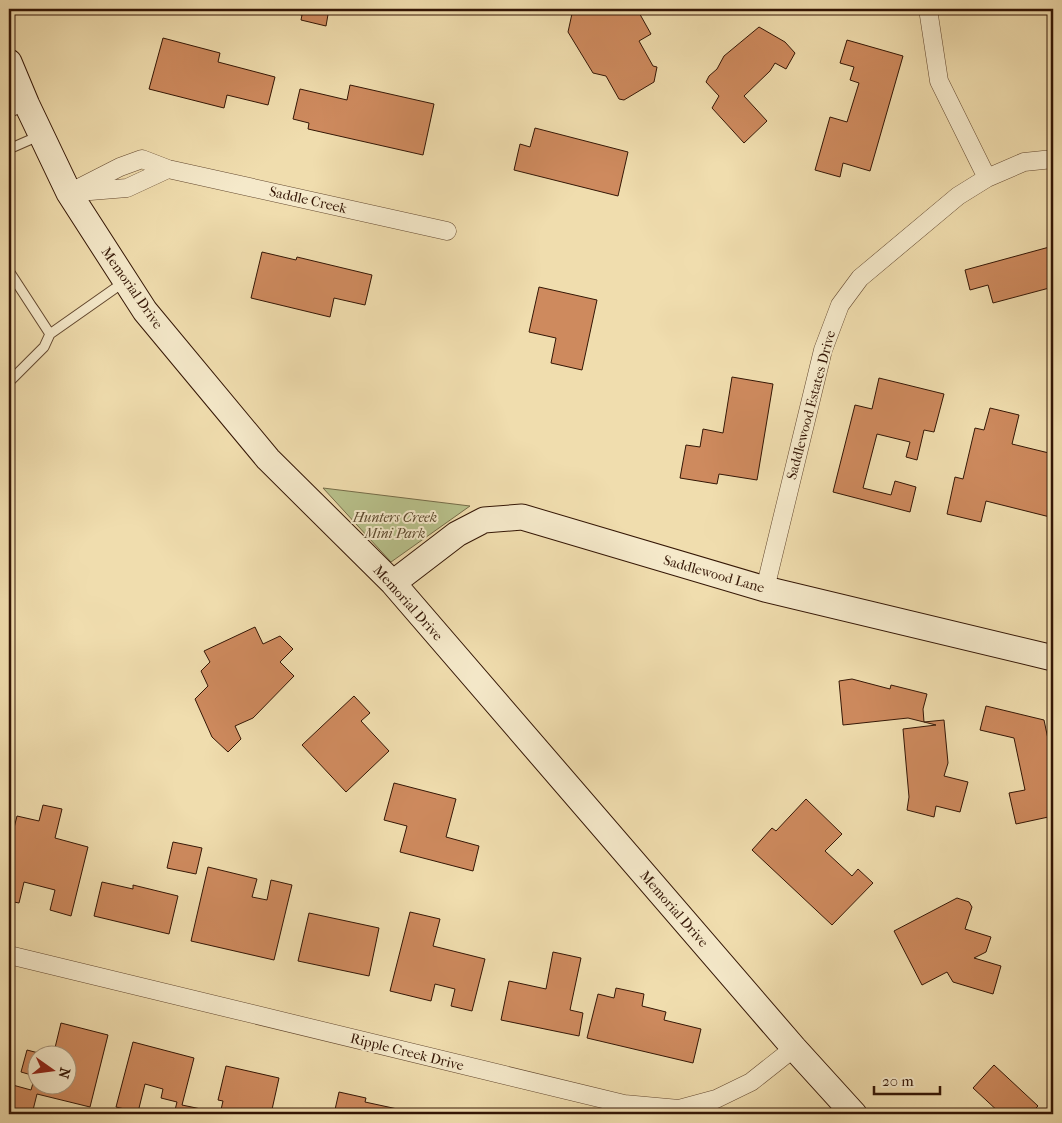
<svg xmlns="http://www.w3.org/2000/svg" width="1062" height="1123" font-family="'IM FELL French Canon',serif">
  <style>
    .green { fill: #b8c18b; stroke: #766c48 }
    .building { fill: #ce8a5e; stroke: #341605 }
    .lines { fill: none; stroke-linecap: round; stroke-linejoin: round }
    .lane-casing { stroke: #63482f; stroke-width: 11 }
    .street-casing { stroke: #63482f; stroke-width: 19 }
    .secondary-casing { stroke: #341605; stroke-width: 27 }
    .lane { stroke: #f5e9ca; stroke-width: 9 }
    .street { stroke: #f5e9ca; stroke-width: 18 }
    .secondary { stroke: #f5e9ca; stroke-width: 25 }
    .labels { text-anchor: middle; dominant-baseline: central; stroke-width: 4; stroke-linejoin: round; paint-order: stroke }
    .street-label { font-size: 14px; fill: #341605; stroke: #f5e9ca }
    .park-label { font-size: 14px; font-style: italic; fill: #5c492d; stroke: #f5e9ca }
  </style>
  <rect width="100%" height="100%" fill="#f0ddae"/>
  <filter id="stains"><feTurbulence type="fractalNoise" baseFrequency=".004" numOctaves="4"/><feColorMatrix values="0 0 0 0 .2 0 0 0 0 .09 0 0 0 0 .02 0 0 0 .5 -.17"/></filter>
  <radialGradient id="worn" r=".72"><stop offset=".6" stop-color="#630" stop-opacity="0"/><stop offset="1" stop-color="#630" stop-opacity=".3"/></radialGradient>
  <path class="green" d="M323,488l147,18 -79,56z"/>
  <path class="building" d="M274,9h55l-3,17 -25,-6 1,-5z
    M573,9h47l2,4 8,-4h7l14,25 -12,7 14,25 4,1 -3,15 -30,18 -5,-1 -13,-23 -13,-3 -25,-41z
    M759,27l26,15 10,11 -9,16 -11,-6 -5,8 -26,25 23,25 -23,22 -32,-35 7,-12 -13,-14 3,-6 8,-7 7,-13z
    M163,38l57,15 -2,9 57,15 -7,28 -41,-10 -3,13 -75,-19z
    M847,40l56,16 -33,115 -27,-8 -3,14 -25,-7 15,-53 17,5 12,-39 -9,-3 4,-13 -14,-4z
    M350,85l84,19 -11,51 -115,-26 1,-6 -16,-4 7,-30 47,11z
    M535,128l93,24 -10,44 -104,-26 6,-26 10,3z
    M1053,246v41l-60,16 -5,-18 -18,5 -5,-20z
    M262,252l34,8 1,-3 75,18 -7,30 -31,-7 -4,19 -79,-19z
    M539,287l58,13 -15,70 -31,-7 5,-25 -27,-6z
    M732,377l41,7 -16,96 -38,-6 -2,10 -37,-6 6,-33 14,2 3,-18 20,4z
    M879,378l65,16 -10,38 -10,-2 -7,30 -11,-3 4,-15 -33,-8 -14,54 28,7 4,-14 21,6 -6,25 -77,-20 22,-87 17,4z
    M990,408l29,7 -7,29 41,10v49l-3,14 -64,-16 -5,21 -34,-8 8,-37 8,2 12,-51 9,2z
    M255,627l8,17 17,-8 13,13 -13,13 14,14 -41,42 -18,8 6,13 -13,13 -16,-15 -17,-38 13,-13 -7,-15 9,-9 -6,-11z
    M852,679l38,10 1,-4 36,9 -4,15 1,13 20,-2 4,43 -4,13 24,6 -8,30 -24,-6 -2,11 -27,-7 2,-13 -6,-68 33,-4 -28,-7 -65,7 -4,-44z
    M354,696l16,17 -9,8 28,30 -43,41 -44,-47z
    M986,706l58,14 9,43v53l-37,8 -7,-31 16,-3 -11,-52 -34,-8z
    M394,783l62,16 -10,38 33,9 -6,25 -73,-19 7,-26 -23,-6z
    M806,799l36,35 -17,17 27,25 6,-7 15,14 -41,42 -80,-75 20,-22 4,3z
    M43,805l19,4 -7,29 33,9 -17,69 -21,-6 5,-20 -31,-8 -5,21 -10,-2v-53l8,-32 22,5z
    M173,842l29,6 -6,26 -29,-6z
    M208,867l49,12 -5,18 15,3 4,-20 21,5 -18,75 -83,-19z
    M102,882l31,7v-4l45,11 -9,38 -75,-18z
    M957,898l12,4 3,5 -7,22 26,8 -5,15 -12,6 27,8 -8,28 -40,-12 -6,-10 -25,13 -28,-54z
    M410,912l30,7 -7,27 52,13 -13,52 -21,-5 4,-17 -20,-5 -4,17 -41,-10z
    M309,913l70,15 -10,48 -71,-15z
    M553,952l28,6 -11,52 13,3 -4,23 -78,-16 8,-39 37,8z
    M616,988l28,6 -2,12 24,6 -2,8 37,9 -8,34 -106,-25 11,-44 16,4z
    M61,1023l47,12 -18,72 -53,-13 -5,20h-9l-14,-3v-27l22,6 4,-14 -14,-4 6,-22 23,6h-12v30h30v-30h-15z
    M133,1042l61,16 -12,47 19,4 -1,5h-26l3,-12 -16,-4 2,-9 -18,-5 -7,28 -22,-5z
    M994,1065l44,41 -8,8h-29l-28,-26z
    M226,1066l53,12 -8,36h-51l3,-13 -5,-1z
    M339,1092l27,6 -1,4 37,8 -1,4h-67z"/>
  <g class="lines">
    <g class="lane-casing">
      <path id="lane" d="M9,113l17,-8
        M9,149l32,-14
        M9,271l41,63
        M9,382l35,-35 6,-13 74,-52"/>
    </g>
    <g class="street-casing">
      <path id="street" d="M928,9l11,72 48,97
        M78,192l49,-4 41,-19
        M69,193l51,-26 22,-8 26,10 279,62
        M765,589l58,-239 17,-45 20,-27 98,-82 29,-18 37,-16 29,-3
        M9,955l615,149 55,5 37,-10 35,-17 43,-34"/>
    </g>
    <g class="secondary-casing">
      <path id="secondary" d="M9,62l18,43 42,88 76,118 123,148 125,124 401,465 60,66
        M393,583l64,-49 27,-14 38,-3 243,72 288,69"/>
    </g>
    <use href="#lane" class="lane"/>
    <use href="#street" class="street"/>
    <use href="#secondary" class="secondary"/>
  </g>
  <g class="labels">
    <g class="street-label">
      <text transform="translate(308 200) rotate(13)">Saddle Creek</text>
      <text transform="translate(132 288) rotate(55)">Memorial Drive</text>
      <text transform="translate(811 405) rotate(-75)">Saddlewood Estates Drive</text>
      <text transform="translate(714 574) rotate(16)">Saddlewood Lane</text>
      <text transform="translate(408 603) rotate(48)">Memorial Drive</text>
      <text transform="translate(674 909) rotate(49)">Memorial Drive</text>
      <text transform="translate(407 1052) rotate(14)">Ripple Creek Drive</text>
    </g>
    <g class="park-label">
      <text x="395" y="517">Hunters Creek<tspan x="395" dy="16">Mini Park</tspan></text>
    </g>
  </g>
  <rect width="1062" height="1123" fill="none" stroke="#f0ddae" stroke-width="30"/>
  <rect x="10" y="10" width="1042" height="1103" fill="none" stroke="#341605" stroke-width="2.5"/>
  <rect x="15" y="15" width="1032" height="1093" fill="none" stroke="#341605"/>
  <g transform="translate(52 1070) rotate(104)"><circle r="24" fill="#f5e9ca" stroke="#a8957b"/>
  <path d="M0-4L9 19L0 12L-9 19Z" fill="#8f2418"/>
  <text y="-8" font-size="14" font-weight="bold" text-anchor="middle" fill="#341605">N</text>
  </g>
  <path d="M874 1086v8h66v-8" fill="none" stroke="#341605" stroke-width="2.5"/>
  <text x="882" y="1086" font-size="15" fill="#341605" stroke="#f5e9ca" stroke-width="4" paint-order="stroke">20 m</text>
  <rect width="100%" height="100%" filter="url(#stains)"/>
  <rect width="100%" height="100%" fill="url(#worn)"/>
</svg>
